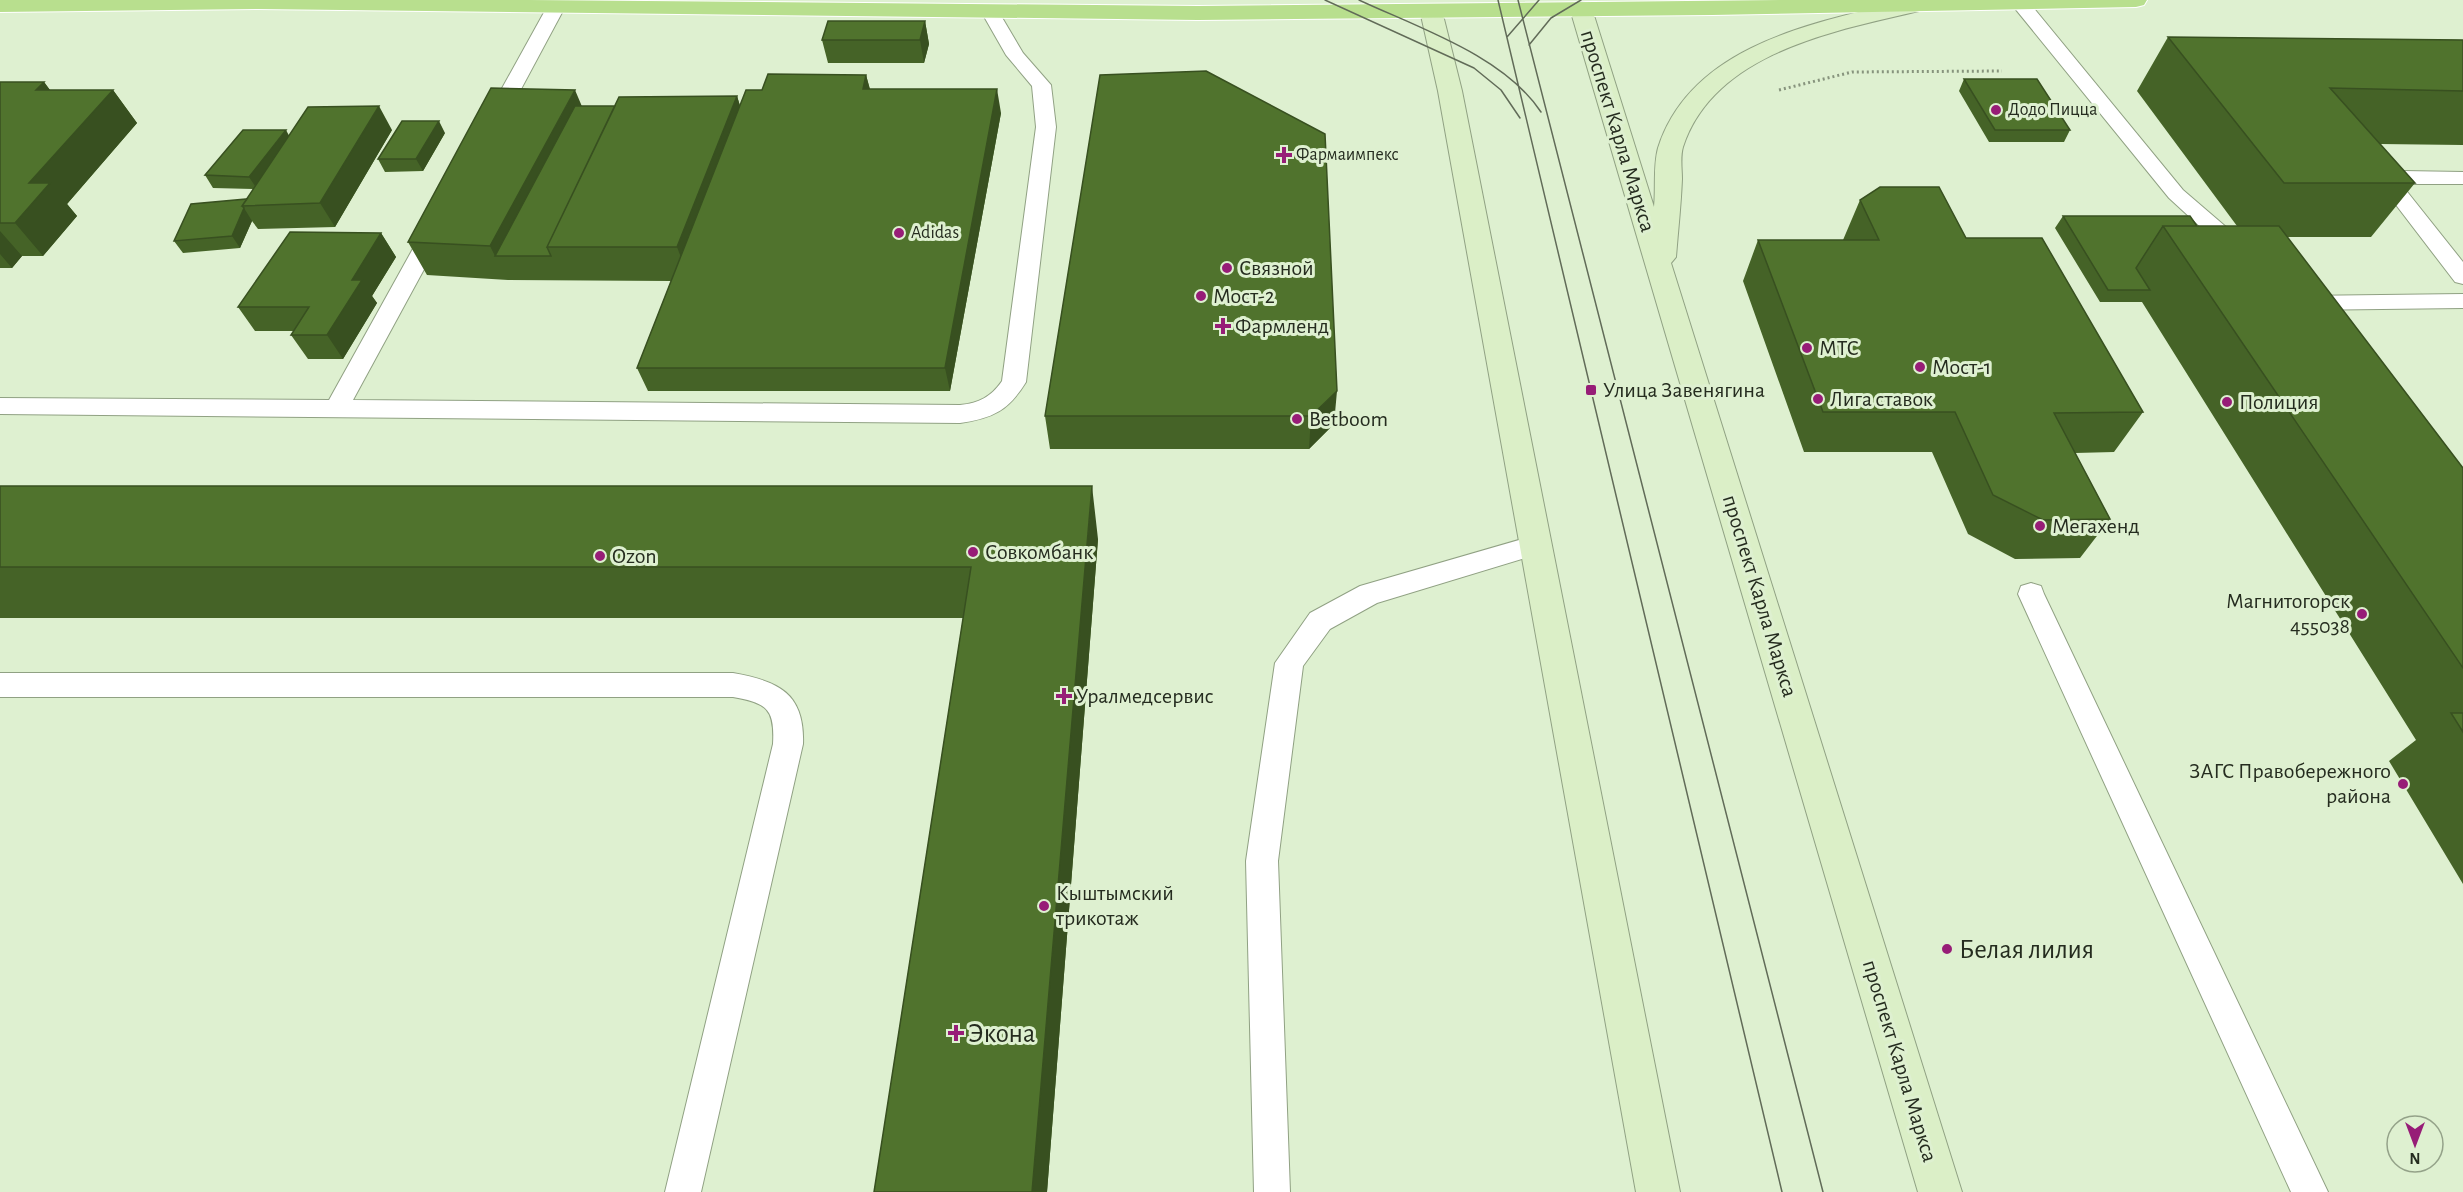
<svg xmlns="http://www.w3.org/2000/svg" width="2463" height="1192" font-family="'Alegreya Sans',sans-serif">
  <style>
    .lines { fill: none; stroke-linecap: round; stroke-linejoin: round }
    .lane-casing { stroke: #90a183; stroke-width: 2 }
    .secondary-casing { stroke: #90a183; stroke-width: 2 }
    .primary-casing { stroke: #fff; stroke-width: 2 }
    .path { stroke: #87947d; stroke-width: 3; stroke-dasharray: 2 3; stroke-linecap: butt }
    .lane { fill: #fff; fill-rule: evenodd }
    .secondary { fill: #dbefc7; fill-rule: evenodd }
    .primary { fill: #b8df8e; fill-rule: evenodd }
    .tram { stroke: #616b58; stroke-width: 1.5 }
    .wall { fill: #456327 }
    .shaded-wall { fill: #385020 }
    .building { fill: #50732d; stroke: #385020; stroke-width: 1.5 }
    .poi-dot { fill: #971d77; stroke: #def0d0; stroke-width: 2 }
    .labels { text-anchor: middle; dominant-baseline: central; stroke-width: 6; stroke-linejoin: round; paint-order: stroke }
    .far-poi-label { font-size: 18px; fill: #252c1f; stroke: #def0d0; text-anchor: start }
    .street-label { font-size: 22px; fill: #252c1f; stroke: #def0d0 }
    .poi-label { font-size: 22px; fill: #252c1f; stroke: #def0d0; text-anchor: start }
    .near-poi-label { font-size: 27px; fill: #252c1f; stroke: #def0d0; text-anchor: start }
  </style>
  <rect width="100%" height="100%" fill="#def0d0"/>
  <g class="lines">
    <g class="lane-casing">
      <path id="lane" d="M2011,0h16l156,190 64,55 3,5 -3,5 -8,2 -8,-2 -62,-57 -156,-192z
        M556,2l6,1 3,4 -60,112 -3,4h-14l-3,-4 62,-112 3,-4z
        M991,8l6,1 26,44 28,32 5,42 -30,255c-18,29 -33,36 -66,41l-960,-9v-16l329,2 96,-173 3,-5 8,-2 8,2 3,5 -94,173 607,5c19,-2 31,-8 42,-24l34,-254 -4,-41 -26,-31 -24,-42 3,-4z
        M2403,171l60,1v12h-62l62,78v22l-8,-2 -75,-98 9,-10z
        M2463,294v14l-163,2 -8,-2 -3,-5 3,-5 8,-2z
        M1536,535l9,3 4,7 -4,7 -168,51 -47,26 -27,37 -25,195 12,331h-36l-8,-331 29,-198 35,-50 50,-27z
        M2031,583l10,3 3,8 284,598h-37l-273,-598 3,-8z
        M0,673h733c45,8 72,20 70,71l-102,448h-36l108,-448c2,-35 -6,-41 -40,-47h-733z"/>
    </g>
    <g class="secondary-casing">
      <path id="secondary" d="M1909,0h24l2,3 -3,5c-88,21 -217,41 -249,139 -3,10 -1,22 -1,32 -1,26 -4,52 -6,78l-5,6 291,929h-44l-348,-1183 3,-5 8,-2 8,2 3,5 62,198c2,-18 -1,-41 4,-59 33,-104 159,-126 251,-148z
        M1431,4l8,2 3,5 20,80 218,1101h-44l-198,-1101 -18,-80 3,-5z"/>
    </g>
    <g class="primary-casing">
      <path id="primary" d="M0,0h529l669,6 591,-6h358l-3,5 -8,2 -424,8 -514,5 -940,-11 -258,3z"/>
    </g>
    <path class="path" d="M1779,90l73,-18 150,-1"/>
    <use href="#lane" class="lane"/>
    <use href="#secondary" class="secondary"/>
    <use href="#primary" class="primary"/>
    <path class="tram" d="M1325,0l149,68 27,22 19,28
      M1359,0c60,28 145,56 182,112
      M1498,0l284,1192
      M1518,0l305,1192
      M1507,37l32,-37
      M1529,45l22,-27 30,-18"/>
  </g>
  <path class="wall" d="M925,21l4,23 -5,19h-96l-6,-23z
    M2168,37l295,3v105l-83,-1 35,39 -44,54h-84l176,231v416l-74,-123 27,-21 -274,-438h-42l-45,-74 8,-12 134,10h40l-100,-135z
    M866,75l4,14 131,24 -51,278h-302l-11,-23 34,-87 -163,-1 -81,-5 -19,-33 174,-136h33l122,-10 3,10 22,-16z
    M1100,75l234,349 -25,25h-259l-5,-33z
    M1964,79l106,51 -6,12h-75l-30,-51z
    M0,82h44l6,8h63l24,33 -70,81 10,12 -34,40h-21l-10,12h-12z
    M392,130l-57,97 -77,2 -6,-8 -12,27 -57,5 -9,-12 73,-42 6,-10 -40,-1 -8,-13 84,-39z
    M445,133l-22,38 -38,1 -7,-13z
    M1860,200l106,38 177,174 -29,40 -39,1 35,66 -30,39 -65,1 -47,-25 -36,-82h-128l-61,-171 15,-41h85z
    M381,233l15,24 -24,39 5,7 -34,56h-35l-17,-24 3,-4h-39l-17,-24z
    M0,486l1098,53 -51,653h-173l89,-574h-963z"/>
  <path class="shaded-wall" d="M925,21l4,23 -5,19 -4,-23z
    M866,75l6,23 -9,-9z
    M44,82l24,33 -32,-25z
    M997,89l4,24 -51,278 -5,-23z
    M113,90l24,33 -70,81 10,12 -34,40 -28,-33 14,-40z
    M575,90l14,33 -94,133 -5,-10z
    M737,96l10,33 -57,152 -13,-34z
    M379,106l13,24 -57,97 -15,-24z
    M439,121l6,12 -22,38 -7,-12z
    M286,130l7,13 -36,46 -8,-12z
    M244,208l8,13 -12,27 -8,-12z
    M0,231l22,25 -10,12 -12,-14z
    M381,233l15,24 -24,39 5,7 -34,56 -16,-24 25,-55z
    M1337,391l-3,33 -25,25 2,-33z
    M1092,486l6,53 -51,653h-15z"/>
  <path class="building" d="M828,21h97l-5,19h-98z
    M2168,37l295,3v51l-133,-3 85,95h-131z
    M1206,71l119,63 12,257 -26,25h-266l55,-341z
    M768,74l98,1 -3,14h134l-52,279h-308l109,-278h16z
    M1964,79h73l33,51h-75z
    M0,82h44l-8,8h77l-84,93h21l-35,40h-15z
    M491,88l84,2 -85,156 -82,-4z
    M737,96l-60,151h-130l72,-150z
    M379,106l-59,97 -78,3 66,-99z
    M575,106h40l-68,141 4,9h-56z
    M402,121h37l-23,38h-38z
    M243,130h43l-37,47 -44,-2z
    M1880,187h59l27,51h76l101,174 -89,1 56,106 -67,1 -50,-25 -38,-83h-132l-65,-172h121l-19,-40z
    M247,199l-5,7 2,2 -12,28 -58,5 17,-37z
    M2063,216h127l7,10h-34l-27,42 14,22h-42z
    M2163,226h116l184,242v200z
    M290,232l91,1 -29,47h10l-35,55h-36l18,-28h-71z
    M0,486h1092l-60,706h-158l97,-625h-971z
    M2451,713h12v19z"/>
  <g class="poi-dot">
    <circle cx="1996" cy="110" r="6"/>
    <path d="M1281 146h6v6h6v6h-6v6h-6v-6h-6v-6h6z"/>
    <circle cx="899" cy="233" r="6"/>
    <circle cx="1227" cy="268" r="6"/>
    <circle cx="1201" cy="296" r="6"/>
    <path d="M1220 317h6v6h6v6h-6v6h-6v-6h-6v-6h6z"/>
    <circle cx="1807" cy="348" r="6"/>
    <circle cx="1920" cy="367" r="6"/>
    <rect x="1585" y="384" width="12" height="12" rx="3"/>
    <circle cx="1818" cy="399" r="6"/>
    <circle cx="2227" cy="402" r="6"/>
    <circle cx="1297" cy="419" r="6"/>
    <circle cx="2040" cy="526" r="6"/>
    <circle cx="973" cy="552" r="6"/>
    <circle cx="600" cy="556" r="6"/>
    <circle cx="2362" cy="614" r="6"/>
    <path d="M1061 687h6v6h6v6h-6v6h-6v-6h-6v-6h6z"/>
    <circle cx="2403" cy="784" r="6"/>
    <circle cx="1044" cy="906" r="6"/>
    <circle cx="1947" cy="949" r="6"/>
    <path d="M953 1024h6v6h6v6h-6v6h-6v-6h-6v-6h6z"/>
  </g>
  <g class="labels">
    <g class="far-poi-label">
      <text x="2008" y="110">Додо Пицца</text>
      <text x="1296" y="155">Фармаимпекс</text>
      <text x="911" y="233">Adidas</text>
    </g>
    <g class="street-label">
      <text transform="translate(1618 131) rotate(73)">проспект Карла Маркса</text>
      <text transform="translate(1760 596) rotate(73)">проспект Карла Маркса</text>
      <text transform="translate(1900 1061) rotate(73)">проспект Карла Маркса</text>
    </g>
    <g class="poi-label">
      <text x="1239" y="268">Связной</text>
      <text x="1213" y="296">Мост-2</text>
      <text x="1235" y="326">Фармленд</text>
      <text x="1819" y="348">МТС</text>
      <text x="1932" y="367">Мост-1</text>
      <text x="1603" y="390">Улица Завенягина</text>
      <text x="1830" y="399">Лига ставок</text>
      <text x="2239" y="402">Полиция</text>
      <text x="1309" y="419">Betboom</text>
      <text x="2052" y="526">Мегахенд</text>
      <text x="985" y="552">Совкомбанк</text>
      <text x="612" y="556">Ozon</text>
      <text x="2350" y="601" text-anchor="end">Магнитогорск<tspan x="2350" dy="25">455038</tspan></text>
      <text x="1076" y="696">Уралмедсервис</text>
      <text x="2391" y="771" text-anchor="end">ЗАГС Правобережного<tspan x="2391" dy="25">района</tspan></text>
      <text x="1056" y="893">Кыштымский<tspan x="1056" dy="25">трикотаж</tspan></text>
    </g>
    <g class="near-poi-label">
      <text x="1959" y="949">Белая лилия</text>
      <text x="968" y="1033">Экона</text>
    </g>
  </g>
  <g transform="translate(2415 1144) rotate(180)"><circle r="28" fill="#def0d0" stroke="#94a289" stroke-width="1.5"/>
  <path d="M0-4.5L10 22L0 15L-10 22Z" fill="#971d77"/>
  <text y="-9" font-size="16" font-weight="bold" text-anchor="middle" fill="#252c1f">N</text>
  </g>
</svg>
